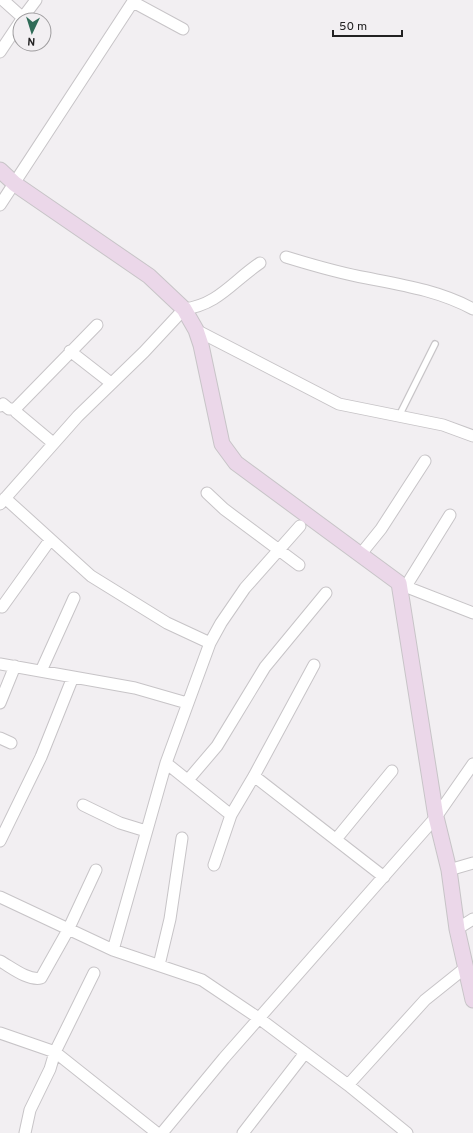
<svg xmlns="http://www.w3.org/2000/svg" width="473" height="1133" font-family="Overpass,sans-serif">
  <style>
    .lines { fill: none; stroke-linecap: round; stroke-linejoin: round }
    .lane-casing { stroke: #c7c4c7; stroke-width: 8 }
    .street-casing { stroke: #c7c4c7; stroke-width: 13 }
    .secondary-casing { stroke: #c7c4c7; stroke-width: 17 }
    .lane { stroke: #fff; stroke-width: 5.5 }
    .street { stroke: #fff; stroke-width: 11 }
    .secondary { stroke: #ebd7e9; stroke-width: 15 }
  </style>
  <rect width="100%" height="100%" fill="#f2eff2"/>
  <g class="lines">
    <g class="lane-casing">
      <path id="lane" d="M399,416l36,-72"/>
    </g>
    <g class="street-casing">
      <path id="street" d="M3,0l20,18
        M133,2l50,27
        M21,20l15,-20
        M0,52l20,-30
        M0,205l134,-205
        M286,257c26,8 53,16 81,21 36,7 73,13 106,31
        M196,330l143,74 104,21 30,11
        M70,351l41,32
        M0,406l3,-2 6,5h6
        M53,443l-37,-31 -1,-3 82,-84
        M207,493l17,16 75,56
        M5,498l86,78 76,47 43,20
        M0,504l78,-88 66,-64 40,-43c34,-4 49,-28 76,-46
        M360,555l21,-26 44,-68
        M399,584l74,29
        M406,586l44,-71
        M2,607l48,-67
        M0,664l135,24 52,15
        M41,671l33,-73
        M0,703l15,-37
        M0,738l11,5
        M166,763l65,52
        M254,776l130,101
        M188,780l29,-34 48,-79 61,-74
        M83,805l37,18 26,8
        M337,838l55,-67
        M0,841l41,-84 32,-80
        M214,865l17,-50 23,-39 60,-111
        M449,870l24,-7
        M0,897l113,53 89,30 58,39 88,66 59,48
        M457,929l16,-10
        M113,950l53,-187 44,-120 11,-20 24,-35 55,-62
        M0,961c11,6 28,20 41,17l27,-48 28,-60
        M159,965l11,-46 12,-81
        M0,1033l55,19 102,81
        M348,1085l77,-85 40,-32
        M25,1133l5,-23 20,-41 5,-17 39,-79
        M162,1133l62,-75 212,-241 37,-53
        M243,1133l62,-80"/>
    </g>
    <g class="secondary-casing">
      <path id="secondary" d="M0,170l15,14 134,92 35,33 12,21 5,15 21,99 14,19 163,120 37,234 13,53 8,59 16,71"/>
    </g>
    <use href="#lane" class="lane"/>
    <use href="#street" class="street"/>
    <use href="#secondary" class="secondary"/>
  </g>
  <g transform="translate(32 32) rotate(184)"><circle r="19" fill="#f2eff2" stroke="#9f9d9f"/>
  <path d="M0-3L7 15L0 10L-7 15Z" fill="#306c58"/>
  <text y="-6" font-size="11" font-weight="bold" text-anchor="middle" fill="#222122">N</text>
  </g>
  <path d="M333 30v6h69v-6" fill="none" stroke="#222122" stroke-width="2"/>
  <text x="339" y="30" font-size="12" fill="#222122" stroke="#f2eff2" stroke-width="3" paint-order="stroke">50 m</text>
</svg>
